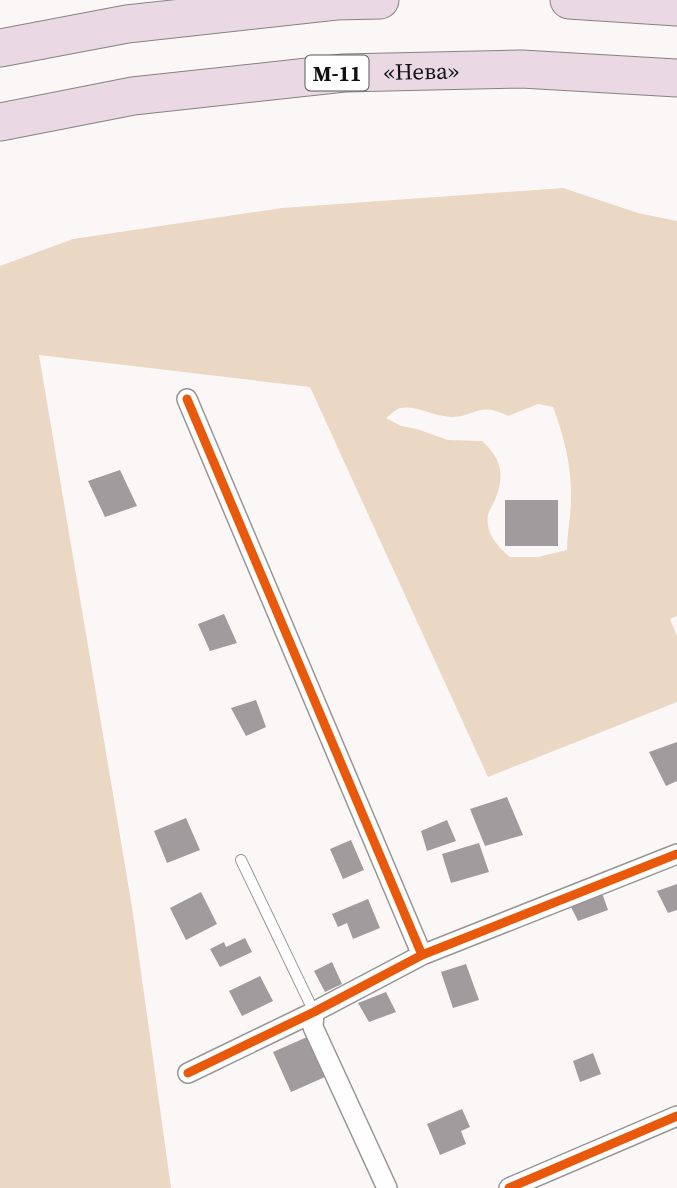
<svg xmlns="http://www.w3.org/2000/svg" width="677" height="1188" font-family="'Source Serif 4',serif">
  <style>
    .forest { fill: #ead8c4; fill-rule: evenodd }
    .building { fill: #a09c9d }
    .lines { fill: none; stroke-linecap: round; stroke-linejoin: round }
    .lane-casing { stroke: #979595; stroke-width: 12 }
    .street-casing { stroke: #979595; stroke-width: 22 }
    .highway-casing { stroke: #848282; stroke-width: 39 }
    .lane { stroke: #fffefe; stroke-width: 10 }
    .street { stroke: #fffefe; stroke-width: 19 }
    .highway { stroke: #ead8e2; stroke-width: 37 }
    .cycleway-casing { stroke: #fff; stroke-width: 13 }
    .cycleway { stroke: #e8590c; stroke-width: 9 }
    .labels { text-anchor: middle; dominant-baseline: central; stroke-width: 7; stroke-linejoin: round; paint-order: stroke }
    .shield { fill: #fff; stroke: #585858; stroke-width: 2 }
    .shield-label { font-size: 21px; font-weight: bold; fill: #111 }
    .street-label { font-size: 23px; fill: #111; stroke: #fff }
  </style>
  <rect width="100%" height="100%" fill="#fcf7f7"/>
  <path class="forest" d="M563,188l75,25 39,8v395l-7,3 7,17v66l-189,75 -178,-390 -271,-32 93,552 39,281h-171v-922l73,-27 209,-31zM538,404l15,3c11,29 19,61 18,92 0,17 -4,34 -4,51l-29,7h-28c-12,-10 -25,-24 -22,-42 1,-5 5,-10 7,-15 10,-25 7,-41 -13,-59l-34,-1 -31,-11 -16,-3 -15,-8c4,-3 9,-8 14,-10 14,-3 30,6 44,8 29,6 31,-17 64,0z"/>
  <path class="building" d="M120,470l17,36 -32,11 -17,-36z
    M505,500h53v46h-53z
    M224,614l13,29 -27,8 -12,-27z
    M256,700l10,27 -20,9 -15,-28z
    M677,742v39l-11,5 -17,-34z
    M507,797l16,38 -38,11 -15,-37z
    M186,818l14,32 -33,13 -13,-32z
    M447,820l9,21 -29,10 -6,-20z
    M351,840l13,30 -21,9 -13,-30z
    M479,843l10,29 -38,11 -9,-29z
    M677,884v26l-9,3 -11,-22z
    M601,890l7,20 -30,11 -9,-18z
    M201,892l16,32 -31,16 -16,-32z
    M368,899l12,29 -27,11 -6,-16 -9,4 -6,-13z
    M245,938l7,14 -32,15 -10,-18 14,-7 2,5z
    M332,962l10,22 -17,8 -11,-21z
    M466,964l13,36 -26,8 -12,-36z
    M260,976l13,25 -31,15 -13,-25z
    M386,992l10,20 -27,10 -11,-19z
    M307,1037l18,40 -34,15 -18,-40z
    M593,1053l8,21 -21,8 -7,-21z
    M462,1109l8,18 -9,4 5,13 -26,11 -13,-31z"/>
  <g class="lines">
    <g class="lane-casing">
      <path id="lane" d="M241,860l73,152"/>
    </g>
    <g class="street-casing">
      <path id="street" d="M187,399l235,556
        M314,1012l-1,15 74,161
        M188,1073l126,-61 108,-57 255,-101
        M509,1188l168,-72"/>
    </g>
    <g class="highway-casing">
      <g id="highway">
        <path d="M569,0l108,7"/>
        <path d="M0,48l127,-24 209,-23 44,-1"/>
        <path id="s1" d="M0,122l133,-26 211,-23 178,-4 155,9"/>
      </g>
    </g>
    <use href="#lane" class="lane"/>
    <use href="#street" class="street"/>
    <use href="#highway" class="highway"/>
    <g class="cycleway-casing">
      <path id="cycleway" d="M187,399l235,556
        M188,1073l126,-61 108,-57 255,-101
        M509,1188l168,-72"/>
    </g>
    <use href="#cycleway" class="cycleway"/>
  </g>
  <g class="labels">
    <rect class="shield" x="305.5" y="55.5" width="63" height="35" rx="5"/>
    <g class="shield-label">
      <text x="337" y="73">М-11</text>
    </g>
    <g class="street-label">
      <text stroke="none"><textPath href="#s1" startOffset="425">«Нева»</textPath></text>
    </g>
  </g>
</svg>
